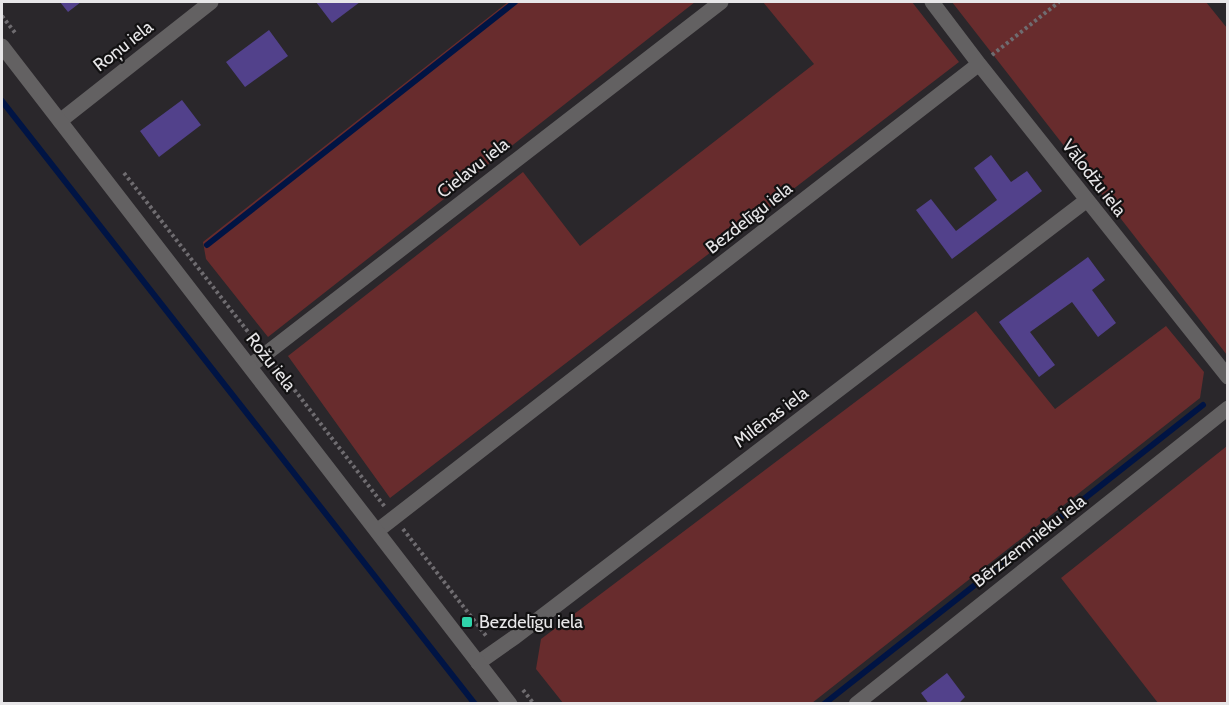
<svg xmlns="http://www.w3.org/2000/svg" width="1229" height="705" font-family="Cabin,sans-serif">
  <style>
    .green { fill: #682c2d }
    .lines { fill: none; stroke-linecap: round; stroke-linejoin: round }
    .stream { stroke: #001444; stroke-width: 6 }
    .building { fill: #52418b }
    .path { stroke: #6f6c70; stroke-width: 4; stroke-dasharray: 3 3; stroke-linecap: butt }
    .minor { stroke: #636162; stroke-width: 15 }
    .tertiary { stroke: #636162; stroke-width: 15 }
    .poi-dot { fill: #2fd4aa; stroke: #121112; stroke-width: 2 }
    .labels { text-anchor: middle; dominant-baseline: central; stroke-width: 4.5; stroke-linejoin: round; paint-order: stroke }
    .street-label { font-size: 18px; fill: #e7e6e8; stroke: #121112 }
    .poi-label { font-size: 18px; fill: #e7e6e8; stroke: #121112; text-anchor: start }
  </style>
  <rect width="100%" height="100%" fill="#2a272b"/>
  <path class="green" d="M508,2h187l-427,335 -62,-78 -3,-17z
    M763,2h149l47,60 -569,436 -102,-142 235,-184 57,74 234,-182z
    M952,2h254l21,26v327z
    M976,311l79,98 111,-83 38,46 -4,26 -388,305h-249l-27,-34 5,-30z
    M1227,446v257h-69l-97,-125z"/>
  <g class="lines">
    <path class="stream" d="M2,101l473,603
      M207,245l308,-243
      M824,704l379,-299"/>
  </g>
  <path class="building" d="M60,2h21l-13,10z
    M316,2h44l-28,21z
    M269,30l19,26 -43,31 -19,-25z
    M182,100l19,25 -42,32 -19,-26z
    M991,155l20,27 16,-11 15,20 -90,68 -36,-49 15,-11 25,32 41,-31 -23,-32z
    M1088,257l17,23 -13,10 24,33 -18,14 -26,-35 -42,30 25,33 -16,12 -40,-55z
    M947,673l18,24 -7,7h-29l-8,-11z"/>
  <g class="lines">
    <path class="path" d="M2,16l14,18
      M992,55l67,-53
      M124,173l132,169
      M276,366l109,141
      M403,529l84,108
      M523,690l11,14"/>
    <path class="minor" d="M932,2l47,62 249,313
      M60,121l151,-119
      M250,366l471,-364
      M377,531l602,-467
      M478,663l37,-26 572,-437
      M856,704l372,-296"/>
    <path class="tertiary" d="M2,46l508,658"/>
  </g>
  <rect class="poi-dot" x="461" y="616" width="12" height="12" rx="3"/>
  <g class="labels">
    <g class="street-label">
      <text transform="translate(123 46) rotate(-38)">Roņu iela</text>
      <text transform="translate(473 168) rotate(-38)">Cielavu iela</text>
      <text transform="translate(1094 178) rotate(52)">Vālodžu iela</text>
      <text transform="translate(749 218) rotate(-38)">Bezdelīgu iela</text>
      <text transform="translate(271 362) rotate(52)">Rožu iela</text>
      <text transform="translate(771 417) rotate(-37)">Milēnas iela</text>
      <text transform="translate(1029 541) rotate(-38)">Bērzzemnieku iela</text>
    </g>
    <g class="poi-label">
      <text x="479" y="622">Bezdelīgu iela</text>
    </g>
  </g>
  <rect width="1229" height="705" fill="none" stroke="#e7e6e8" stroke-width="6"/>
</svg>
